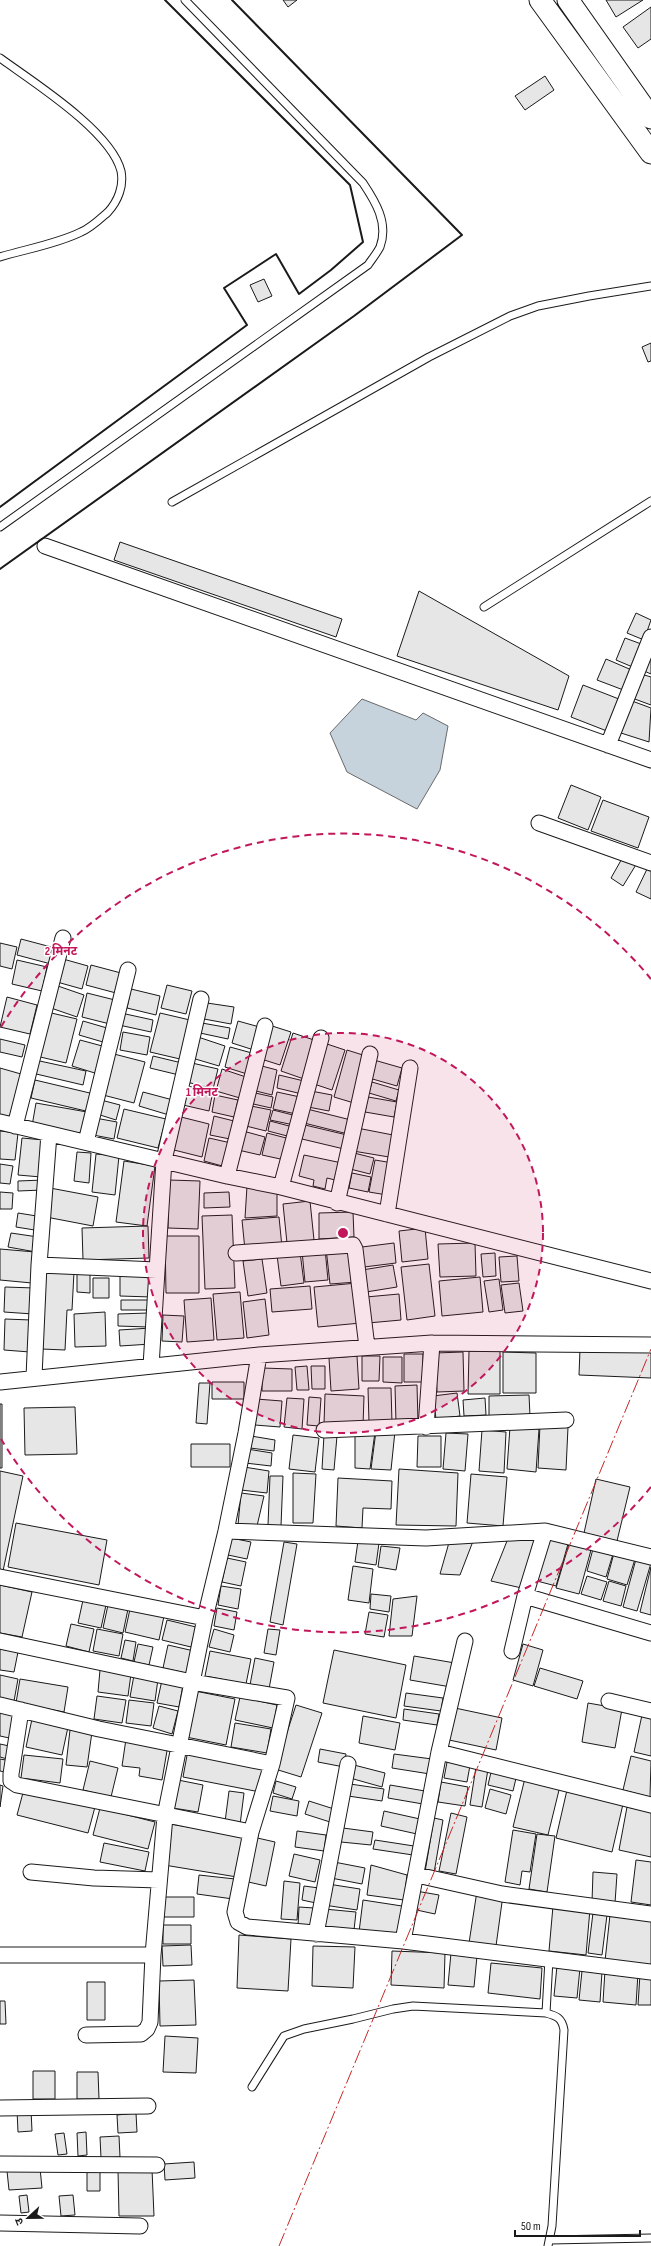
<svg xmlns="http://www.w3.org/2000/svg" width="651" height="2246" font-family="'Sofia Sans Condensed','Noto Sans Devanagari',sans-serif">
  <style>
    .water { fill: #c6d2dc; stroke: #6a6a6a }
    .building { fill: #e6e6e6; stroke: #1a1a1a }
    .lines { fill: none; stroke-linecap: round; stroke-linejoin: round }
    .lane-casing { stroke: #1a1a1a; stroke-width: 9 }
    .street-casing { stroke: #1a1a1a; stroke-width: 17 }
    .secondary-casing { stroke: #1a1a1a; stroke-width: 23 }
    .lane { stroke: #fff; stroke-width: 7 }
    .street { stroke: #fff; stroke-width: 15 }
    .secondary { stroke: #fff; stroke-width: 21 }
    .wall { stroke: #1a1a1a; stroke-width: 2 }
    .power { stroke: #c62828; stroke-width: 1; stroke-dasharray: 14 3 2 3; stroke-linecap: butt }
    .ring { fill: none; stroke: #c2185b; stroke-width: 2; stroke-dasharray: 7 5 }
    .centre { fill: #c2185b; stroke: #fff; stroke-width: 2 }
    .ring-label { font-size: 12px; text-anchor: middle; font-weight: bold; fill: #c2185b; stroke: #fff; stroke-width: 3; stroke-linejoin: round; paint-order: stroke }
  </style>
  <rect width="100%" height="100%" fill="#fff"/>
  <path class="water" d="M362,699l54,21 7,-7 25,13 -8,44 -23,39 -70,-37 -17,-39z"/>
  <path class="building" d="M283,0h14l-9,7z
    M606,0h37l-27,17z
    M651,7v32l-13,9 -15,-21z
    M545,76l9,14 -29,20 -10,-14z
    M264,279l8,17 -14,6 -8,-17z
    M651,343v18l-3,1 -6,-15z
    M120,542l222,77 -6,18 -222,-77z
    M419,591l150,85 -11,34 -161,-54z
    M636,613l15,7 -7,20 -17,-7z
    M625,638l19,7 -9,23 -19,-8z
    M647,658l4,2v14l-9,-4z
    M606,659l28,12 -8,20 -29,-11z
    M641,674l10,3v28l-19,-7z
    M583,685l41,16 -12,32 -41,-16z
    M632,701l19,7 -2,34 -28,-9z
    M571,785l30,12 -13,33 -30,-12z
    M603,800l46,17 -11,31 -47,-17z
    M624,855l13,8 -14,23 -12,-8z
    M648,867l3,1v31l-15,-7z
    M21,939l34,9 -4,16 -34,-9z
    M0,943l17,4 -5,22 -12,-3z
    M63,959l25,7 -6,23 -25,-7z
    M17,960l30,7 -5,24 -30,-7z
    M91,965l30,8 -5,20 -30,-8z
    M55,985l29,10 -7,22 -29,-10z
    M167,985l25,6 -6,23 -25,-6z
    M131,989l29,7 -4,19 -29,-7z
    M87,993l28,7 -5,24 -28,-7z
    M7,997l30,8 -7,29 -30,-7z
    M207,1003l27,4 -3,17 -27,-5z
    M47,1012l30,7 -11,44 -30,-7z
    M121,1013l32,7 -2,12 -32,-7z
    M160,1013l30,7 -10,39 -30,-7z
    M83,1021l24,7 -4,14 -24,-7z
    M238,1021l25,7 -6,23 -25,-8z
    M202,1023l28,5 -2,11 -28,-6z
    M269,1025l22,7 -11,33 -22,-7z
    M123,1032l27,5 -3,18 -27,-5z
    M293,1033l24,8 -13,38 -23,-8z
    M198,1037l27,9 -6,20 -27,-8z
    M0,1039l25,6 -3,12 -22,-5z
    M80,1040l26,7 -8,27 -26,-8z
    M324,1043l21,7 -13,40 -21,-7z
    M230,1047l22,6 -5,21 -22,-7z
    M347,1050l19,6 -12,47 -20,-6z
    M114,1054l31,8 -11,41 -31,-8z
    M153,1056l29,7 -3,12 -29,-7z
    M35,1060l51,11 -3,14 -51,-12z
    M374,1060l28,8 -5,18 -28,-8z
    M192,1063l26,6 -5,20 -26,-7z
    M258,1065l19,5 -5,25 -20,-5z
    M0,1068l21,6 -12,45 -9,-3z
    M222,1069l24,8 -6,21 -24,-7z
    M279,1075l25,6 -2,13 -25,-6z
    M35,1080l59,14 -4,18 -59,-14z
    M372,1082l27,8 -3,11 -27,-8z
    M187,1086l26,5 -4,20 -26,-6z
    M311,1091l21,4 -3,16 -21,-4z
    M143,1092l30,8 -4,15 -30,-9z
    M251,1092l22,5 -2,11 -22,-5z
    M277,1092l23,5 -4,17 -23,-5z
    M215,1095l23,5 -4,17 -22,-5z
    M368,1097l29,5 -3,15 -29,-5z
    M101,1100l19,5 -4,15 -19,-6z
    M36,1103l51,9 -4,23 -51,-9z
    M246,1105l25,5 -5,21 -24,-6z
    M124,1109l42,10 -8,29 -41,-10z
    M307,1109l44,11 -3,14 -44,-11z
    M273,1110l24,6 -3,9 -24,-5z
    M214,1116l20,5 -4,18 -20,-4z
    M181,1117l28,7 -7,33 -28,-7z
    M95,1118l22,4 -3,17 -21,-4z
    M270,1121l23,6 -2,10 -23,-6z
    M305,1125l42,10 -3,14 -42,-10z
    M357,1128l36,7 -4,22 -36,-6z
    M0,1131l18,2 -3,27 -15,-1z
    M243,1131l22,6 -5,18 -22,-5z
    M267,1133l23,6 -5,21 -23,-5z
    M22,1138l22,2 -3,37 -23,-2z
    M209,1138l22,5 -5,24 -22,-6z
    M77,1152l14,1 -2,30 -15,-2z
    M354,1153l20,5 -4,16 -20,-5z
    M96,1154l23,2 -4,39 -23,-3z
    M304,1155l38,8 -3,18 -12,-3 -2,11 -12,-3 1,-6 -15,-4z
    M375,1160l18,3 -6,32 -18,-3z
    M124,1161l31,5 -8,60 -31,-4z
    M0,1164l13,2 -3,18 -10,-1z
    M352,1173l19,4 -3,15 -19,-4z
    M43,1180v10l-25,1v-10z
    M169,1180l31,1 -2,48 -30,-1z
    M247,1186l30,4v26l-32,2z
    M50,1188l48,9 -5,29 -47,-9z
    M0,1192l13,1 -1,16h-12z
    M229,1192l1,15 -26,1v-15z
    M310,1201l4,39 -27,3 -4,-39z
    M353,1212l1,25 -35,2v-26z
    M18,1213l25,4 -2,14 -25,-4z
    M232,1215l3,73 -30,1 -3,-73z
    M279,1217l3,30 -37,3 -3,-30z
    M148,1226l1,32 -66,2 -1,-32z
    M425,1228l3,31 -26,3 -3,-31z
    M11,1233l27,4 -2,15 -28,-5z
    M165,1236h34v57h-33z
    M394,1243l2,20 -32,4 -2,-20z
    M475,1243l1,33 -36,1 -2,-33z
    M353,1246l4,36 -27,2 -4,-36z
    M0,1249l35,3 -3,31 -32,-3z
    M325,1249l3,31 -23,2 -3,-31z
    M300,1252l4,31 -23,3 -4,-31z
    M495,1253l1,23 -13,1 -2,-23z
    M517,1256l2,25 -18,1 -2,-25z
    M262,1259l5,34 -19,3 -5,-35z
    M429,1264l6,52 -28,4 -6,-53z
    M393,1265l4,22 -31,5 -4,-22z
    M46,1271l28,1 -2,38h-5l-2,40 -23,-1z
    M77,1272h13v21l-13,-1z
    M120,1273l32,1v23l-32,-1z
    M480,1277l3,35 -41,4 -3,-35z
    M93,1278h16v20h-16z
    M499,1279l4,31 -14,2 -5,-31z
    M357,1283l4,40 -43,4 -4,-40z
    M519,1283l4,28 -18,2 -4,-28z
    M310,1286l2,23 -40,3 -2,-23z
    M5,1287l30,1 -2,26 -29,-2z
    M240,1292l4,46 -27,2 -4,-46z
    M399,1294l2,26 -33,3 -2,-26z
    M211,1298l3,42 -27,2 -3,-42z
    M265,1299l4,36 -22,3 -4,-36z
    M121,1300h29v10h-29z
    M105,1312l1,34 -31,1 -1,-33z
    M148,1313v14l-30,-1v-12z
    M163,1315l21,1 -2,26 -20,-1z
    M5,1319l26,1 -1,32 -26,-2z
    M151,1328v16l-31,2 -1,-16z
    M580,1349l71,3v26l-72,-3z
    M469,1351h31v43h-32z
    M463,1352l1,39 -27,1 -2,-39z
    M503,1352l33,1v40h-33z
    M404,1354h19v28h-19z
    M357,1356l2,33 -28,2 -2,-33z
    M362,1356h18l-1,25h-17z
    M383,1357h19v26l-19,-1z
    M307,1366l2,24h-12l-2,-23z
    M311,1366h14v23h-13z
    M262,1368l30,1v22h-30z
    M212,1382h32v17h-32z
    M199,1383h11l-3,41 -11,-1z
    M417,1385l1,37 -22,1 -1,-37z
    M368,1388h23l1,35h-23z
    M457,1393l3,23 -24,3 -3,-23z
    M325,1394l39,2 -1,30 -39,-2z
    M529,1395l1,21h-41v-20z
    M309,1397l12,1 -2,28 -12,-1z
    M287,1398l17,1 -2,30 -18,-2z
    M485,1398l1,17 -22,1 -1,-16z
    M256,1399l26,2 -2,26 -25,-2z
    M0,1404h2v64h-2z
    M75,1407l2,47 -52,1 -1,-47z
    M540,1425l28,2 -2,43 -28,-2z
    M510,1427l29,2 -3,43 -29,-3z
    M482,1430l24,2 -2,41 -25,-2z
    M376,1431h19l-4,39 -20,-1z
    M375,1432l-5,37 -15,-1v-34z
    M446,1433l22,1 -3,37 -22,-2z
    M293,1435l26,3 -4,34 -26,-3z
    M324,1435l13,1 -3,34 -12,-1z
    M251,1436l24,4 -1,11 -24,-3z
    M418,1436h23v31h-24z
    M191,1444h39v23h-39z
    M247,1449l25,4 -1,13 -26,-3z
    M244,1467l25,4 -2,22 -26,-3z
    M399,1469l59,4 -2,53 -60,-1z
    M0,1471l23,5 -20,95 -3,-1z
    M293,1473l23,1 -3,49h-20z
    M471,1474l36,3 -4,49 -36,-3z
    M270,1476h13l-2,50 -13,-1z
    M338,1478l54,3 -1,28 -28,-1 -1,20 -26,-2z
    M596,1479l34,8 -13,54 -33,-8z
    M241,1493l23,3 -7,30 -19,-1z
    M16,1523l91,17 -8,45 -91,-18z
    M475,1536l-15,39 -20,-1 10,-35z
    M509,1536h28l-11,53 -35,-8z
    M231,1538l20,4 -4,17 -19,-4z
    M549,1538l19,6 -12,42 -19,-5z
    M358,1541l21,2 -3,22 -21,-3z
    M284,1542l13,2 -14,81 -13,-3z
    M569,1544l22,6 -12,44 -23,-6z
    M381,1546l19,2 -4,22 -18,-3z
    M593,1549l20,5 -7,23 -19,-6z
    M614,1553l21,6 -8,26 -20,-6z
    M227,1558l19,4 -5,24 -19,-4z
    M636,1559l15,4 -14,48 -14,-4z
    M353,1566l20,3 -4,34 -21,-3z
    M651,1567v48l-11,-3z
    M587,1576l20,6 -6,18 -20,-6z
    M609,1581l17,5 -5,20 -18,-5z
    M0,1585l32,7 -10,45 -22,-4z
    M221,1586l20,3 -3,20 -20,-4z
    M371,1594l20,2 -2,16 -19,-3z
    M417,1596l-5,40h-23l4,-37z
    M83,1600l23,5 -5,23 -23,-5z
    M108,1605l20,4 -5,24 -20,-5z
    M217,1608l20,4 -3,18 -20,-4z
    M130,1609l34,7 -5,24 -34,-8z
    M369,1612l19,3 -4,22 -19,-3z
    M167,1620l29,7 -5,20 -29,-7z
    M71,1624l23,5 -5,23 -23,-6z
    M97,1629l26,5 -4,22 -26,-5z
    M214,1629l20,6 -4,17 -21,-5z
    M268,1629l12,1 -4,25 -12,-2z
    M125,1640l11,2 -3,19 -12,-3z
    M138,1644l15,3 -4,18 -15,-3z
    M523,1644l20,6 -10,36 -20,-6z
    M168,1645l26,6 -4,23 -27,-6z
    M0,1649l18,3 -4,20 -14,-2z
    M334,1650l72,15 -10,53 -73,-15z
    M210,1651l41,8 -5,25 -41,-8z
    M414,1656l41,7 -4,24 -41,-7z
    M255,1658l19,4 -5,27 -19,-4z
    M540,1668l43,13 -6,18 -43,-13z
    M100,1670l31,4 -3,22 -30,-4z
    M0,1675l18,4 -4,22 -14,-2z
    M134,1675l24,4 -3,22 -25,-4z
    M20,1679l48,8 -4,25 -48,-9z
    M162,1680l21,5 -4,22 -22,-4z
    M195,1691l40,8 -9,46 -40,-8z
    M406,1693l37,5 -2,13 -37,-5z
    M97,1696l29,4 -4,23 -28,-4z
    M240,1697l37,8 -4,23 -38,-8z
    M129,1700l25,3 -3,23 -25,-3z
    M588,1703l34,6 -7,39 -33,-6z
    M296,1705l26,8 -21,64 -26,-8z
    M159,1706l19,5 -6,23 -19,-6z
    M455,1708l47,10 -6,32 -47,-10z
    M404,1709l35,5 -2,11 -34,-5z
    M0,1710l19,3 -5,26 -14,-3z
    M642,1715l9,2v39l-17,-4z
    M363,1716l37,7 -5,27 -36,-7z
    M32,1719l36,8 -6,28 -36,-8z
    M235,1723l36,6 -4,24 -36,-6z
    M70,1730l22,2 -5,35 -21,-2z
    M126,1739l42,6 -6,35 -23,-4 1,-8 -18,-2z
    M0,1744l14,3 -3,13 -11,-3z
    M320,1749l26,5 -2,13 -26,-5z
    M188,1750l77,15 -5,27 -77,-15z
    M394,1754l38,5 -2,15 -38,-6z
    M24,1755l39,4 -3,24 -39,-5z
    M631,1756l20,5 -1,36 -27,-7z
    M448,1757l23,3 -4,22 -23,-4z
    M0,1759l11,2 -2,12 -9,-2z
    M90,1761l28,7 -7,29 -28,-7z
    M354,1765l31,8 -3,14 -32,-9z
    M476,1767l12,2 -6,38 -12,-2z
    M492,1768l25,6 -4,17 -25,-6z
    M525,1778l35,8 -12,49 -35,-8z
    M178,1780l25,5 -5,27 -25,-4z
    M276,1781l20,6 -4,12 -19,-6z
    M441,1782l27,5 -3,19 -27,-4z
    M350,1784l34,5 -2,12 -34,-5z
    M0,1785l3,1 -3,21z
    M390,1785l35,6 -2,13 -35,-6z
    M24,1789l71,18 -7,26 -71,-18z
    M490,1789l21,6 -5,19 -21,-6z
    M567,1790l56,14 -11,48 -56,-14z
    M229,1791l15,2 -4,32 -15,-3z
    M273,1796l26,5 -2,15 -27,-5z
    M309,1801l25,8 -4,13 -25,-8z
    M627,1807l24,5v45l-32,-7z
    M100,1808l55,14 -7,27 -55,-14z
    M384,1811l36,8 -3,15 -36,-8z
    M451,1813l16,4 -11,57 -17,-3z
    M434,1818l9,2 -9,53 -9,-1z
    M170,1824l74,12 -7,41 -73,-12z
    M343,1828l30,4 -2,13 -30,-3z
    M513,1830l23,4 -6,38 -8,-1 -2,14 -15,-3z
    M297,1831l29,4 -2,16 -29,-4z
    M537,1834l18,2 -8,56 -18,-3z
    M253,1837l22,5 -9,44 -22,-5z
    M375,1840l39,6 -1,9 -40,-6z
    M104,1843l45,9 -4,19 -45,-9z
    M294,1854l26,6 -5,22 -26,-6z
    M636,1860l15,2v43l-20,-3z
    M334,1862l31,6 -3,16 -31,-6z
    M371,1865l36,10 -3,25 -37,-5z
    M593,1872l24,2 -2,29 -23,-1z
    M199,1875l36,4 -2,20 -36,-5z
    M284,1881l16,2 -3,37 -16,-1z
    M328,1884l32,5 -3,21 -33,-5z
    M304,1886l15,2 -3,15 -14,-3z
    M416,1891l23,4 -4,19 -23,-5z
    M477,1891l26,4 -7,51 -27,-3z
    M163,1897h31v20h-31z
    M363,1900l39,6 -4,31 -39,-5z
    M553,1906l37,3 -4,46 -37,-4z
    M299,1907l15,1 -1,18 -15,-1z
    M324,1909l32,3 -2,18 -32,-3z
    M593,1913l14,2 -5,40 -14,-2z
    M610,1915l41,5v46l-46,-5z
    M163,1925h28v19h-28z
    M239,1935l52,4 -3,52 -51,-3z
    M191,1945l1,20 -29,1 -1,-20z
    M313,1946l42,1 -2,41 -41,-2z
    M392,1951l53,2 -1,35 -53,-3z
    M451,1953l26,3 -3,31 -26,-2z
    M491,1963l51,5 -2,31 -52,-6z
    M557,1966l23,2 -3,30 -23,-2z
    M605,1970l33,3 -2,32 -33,-3z
    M582,1971l20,1 -2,30 -21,-2z
    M640,1974h11v31h-13z
    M194,1980l2,45 -36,1 -1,-45z
    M87,1982h18v38h-18z
    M0,2001h5l1,23h-6z
    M165,2036l33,2 -2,35 -33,-1z
    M33,2071h22v28h-22z
    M77,2072h21l1,27h-22z
    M17,2110h14l1,21 -14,1z
    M136,2113l1,19 -19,1 -1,-18z
    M86,2132l1,23 -9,1 -1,-23z
    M64,2133l3,21 -9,1 -3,-21z
    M119,2136l1,21 -19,1 -1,-21z
    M194,2162l1,16 -30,2 -1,-16z
    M40,2168l2,20 -33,2 -2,-19z
    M152,2169l2,47h-35l-1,-46z
    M87,2171h13v20h-13z
    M27,2195l2,17 -8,1 -2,-17z
    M73,2195l2,20 -14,1 -2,-20z"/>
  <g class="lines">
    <g class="lane-casing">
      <path id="lane" d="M0,58c33,24 111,73 121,113 3,15 -3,30 -13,41 -8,7 -17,16 -27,20 -24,12 -55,17 -81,25
        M172,502l257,-145 81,-41 28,-10 51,-10 62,-10
        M0,527l368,-262c4,-6 9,-12 12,-18 9,-24 -5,-46 -17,-64l-178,-183
        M484,607l167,-106
        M546,2013l3,-54
        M252,2087l32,-51 20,-7 49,-10 40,-10 20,-3 133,7c11,3 16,5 18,17l-12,196 -4,20
        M550,2240l101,-2"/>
    </g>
    <g class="street-casing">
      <path id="street" d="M45,546l606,214
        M608,745l43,-108
        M539,823l112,40
        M0,1122l227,54 54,11 370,94
        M15,1126l48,-188
        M86,1142l42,-172
        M227,1176l38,-150
        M281,1187l40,-149
        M337,1203l33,-149
        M387,1214l23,-146
        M236,1253l117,-8 2,4 12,98
        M39,1265l10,-131
        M151,1366l13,-206 37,-161
        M34,1377l5,-112 118,5
        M0,1382l259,-27 173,-12 219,2
        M426,1427l6,-84
        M324,1430l242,-10
        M226,1531l200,7 119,-7 106,26
        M0,1577l205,41
        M525,1596l126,37
        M0,1641l192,41 95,16 -15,66 -21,68 -16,80 3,10 9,5 156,14 36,-189 26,-111
        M512,1651l13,-55 20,-65
        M609,1701l42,10
        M0,1705l99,24 173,35
        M21,1710l-10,64v7l6,4 234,47
        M439,1752l212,53
        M31,1872l63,6 65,2
        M417,1875l85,19 149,20
        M316,1934l32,-170
        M403,1941l248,31
        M0,1955h153
        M86,2035l55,-1 6,-5 3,-7 3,-67 12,-139 40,-198 21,-87 20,-98 13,-78
        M0,2108l148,-2
        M0,2164l157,1
        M0,2223l140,3"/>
    </g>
    <g class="secondary-casing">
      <path id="secondary" d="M540,0l111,153
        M568,0l83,118"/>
    </g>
    <use href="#lane" class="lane"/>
    <use href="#street" class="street"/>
    <use href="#secondary" class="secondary"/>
    <path class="wall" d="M0,507l247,-182 -23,-37 52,-34 23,40 32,-24 32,-28 -13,-57 -185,-185
      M0,569l354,-253 108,-81 -230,-235"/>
    <path class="power" d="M279,2246l372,-897"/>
  </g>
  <circle cx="343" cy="1233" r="200" fill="#c2185b" fill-opacity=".12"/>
  <g class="ring">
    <circle cx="343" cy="1233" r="200"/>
    <path d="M651 1487A399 399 0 0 1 1 1439M1 1027A399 399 0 0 1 651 979"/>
  </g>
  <circle cx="343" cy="1233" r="6" class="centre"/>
  <g class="ring-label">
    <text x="61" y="955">2 मिनट</text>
    <text x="202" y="1096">1 मिनट</text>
  </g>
  <g transform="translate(28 2218) rotate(248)" stroke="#ffffff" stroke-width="3" paint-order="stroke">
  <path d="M0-3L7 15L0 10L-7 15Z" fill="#1a1a1a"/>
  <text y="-6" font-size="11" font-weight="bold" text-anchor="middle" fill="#1a1a1a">उ</text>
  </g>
  <path d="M515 2230v6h125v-6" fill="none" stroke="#1a1a1a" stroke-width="2"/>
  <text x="521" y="2230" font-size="12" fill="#1a1a1a" stroke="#ffffff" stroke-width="3" paint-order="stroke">50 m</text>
</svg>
